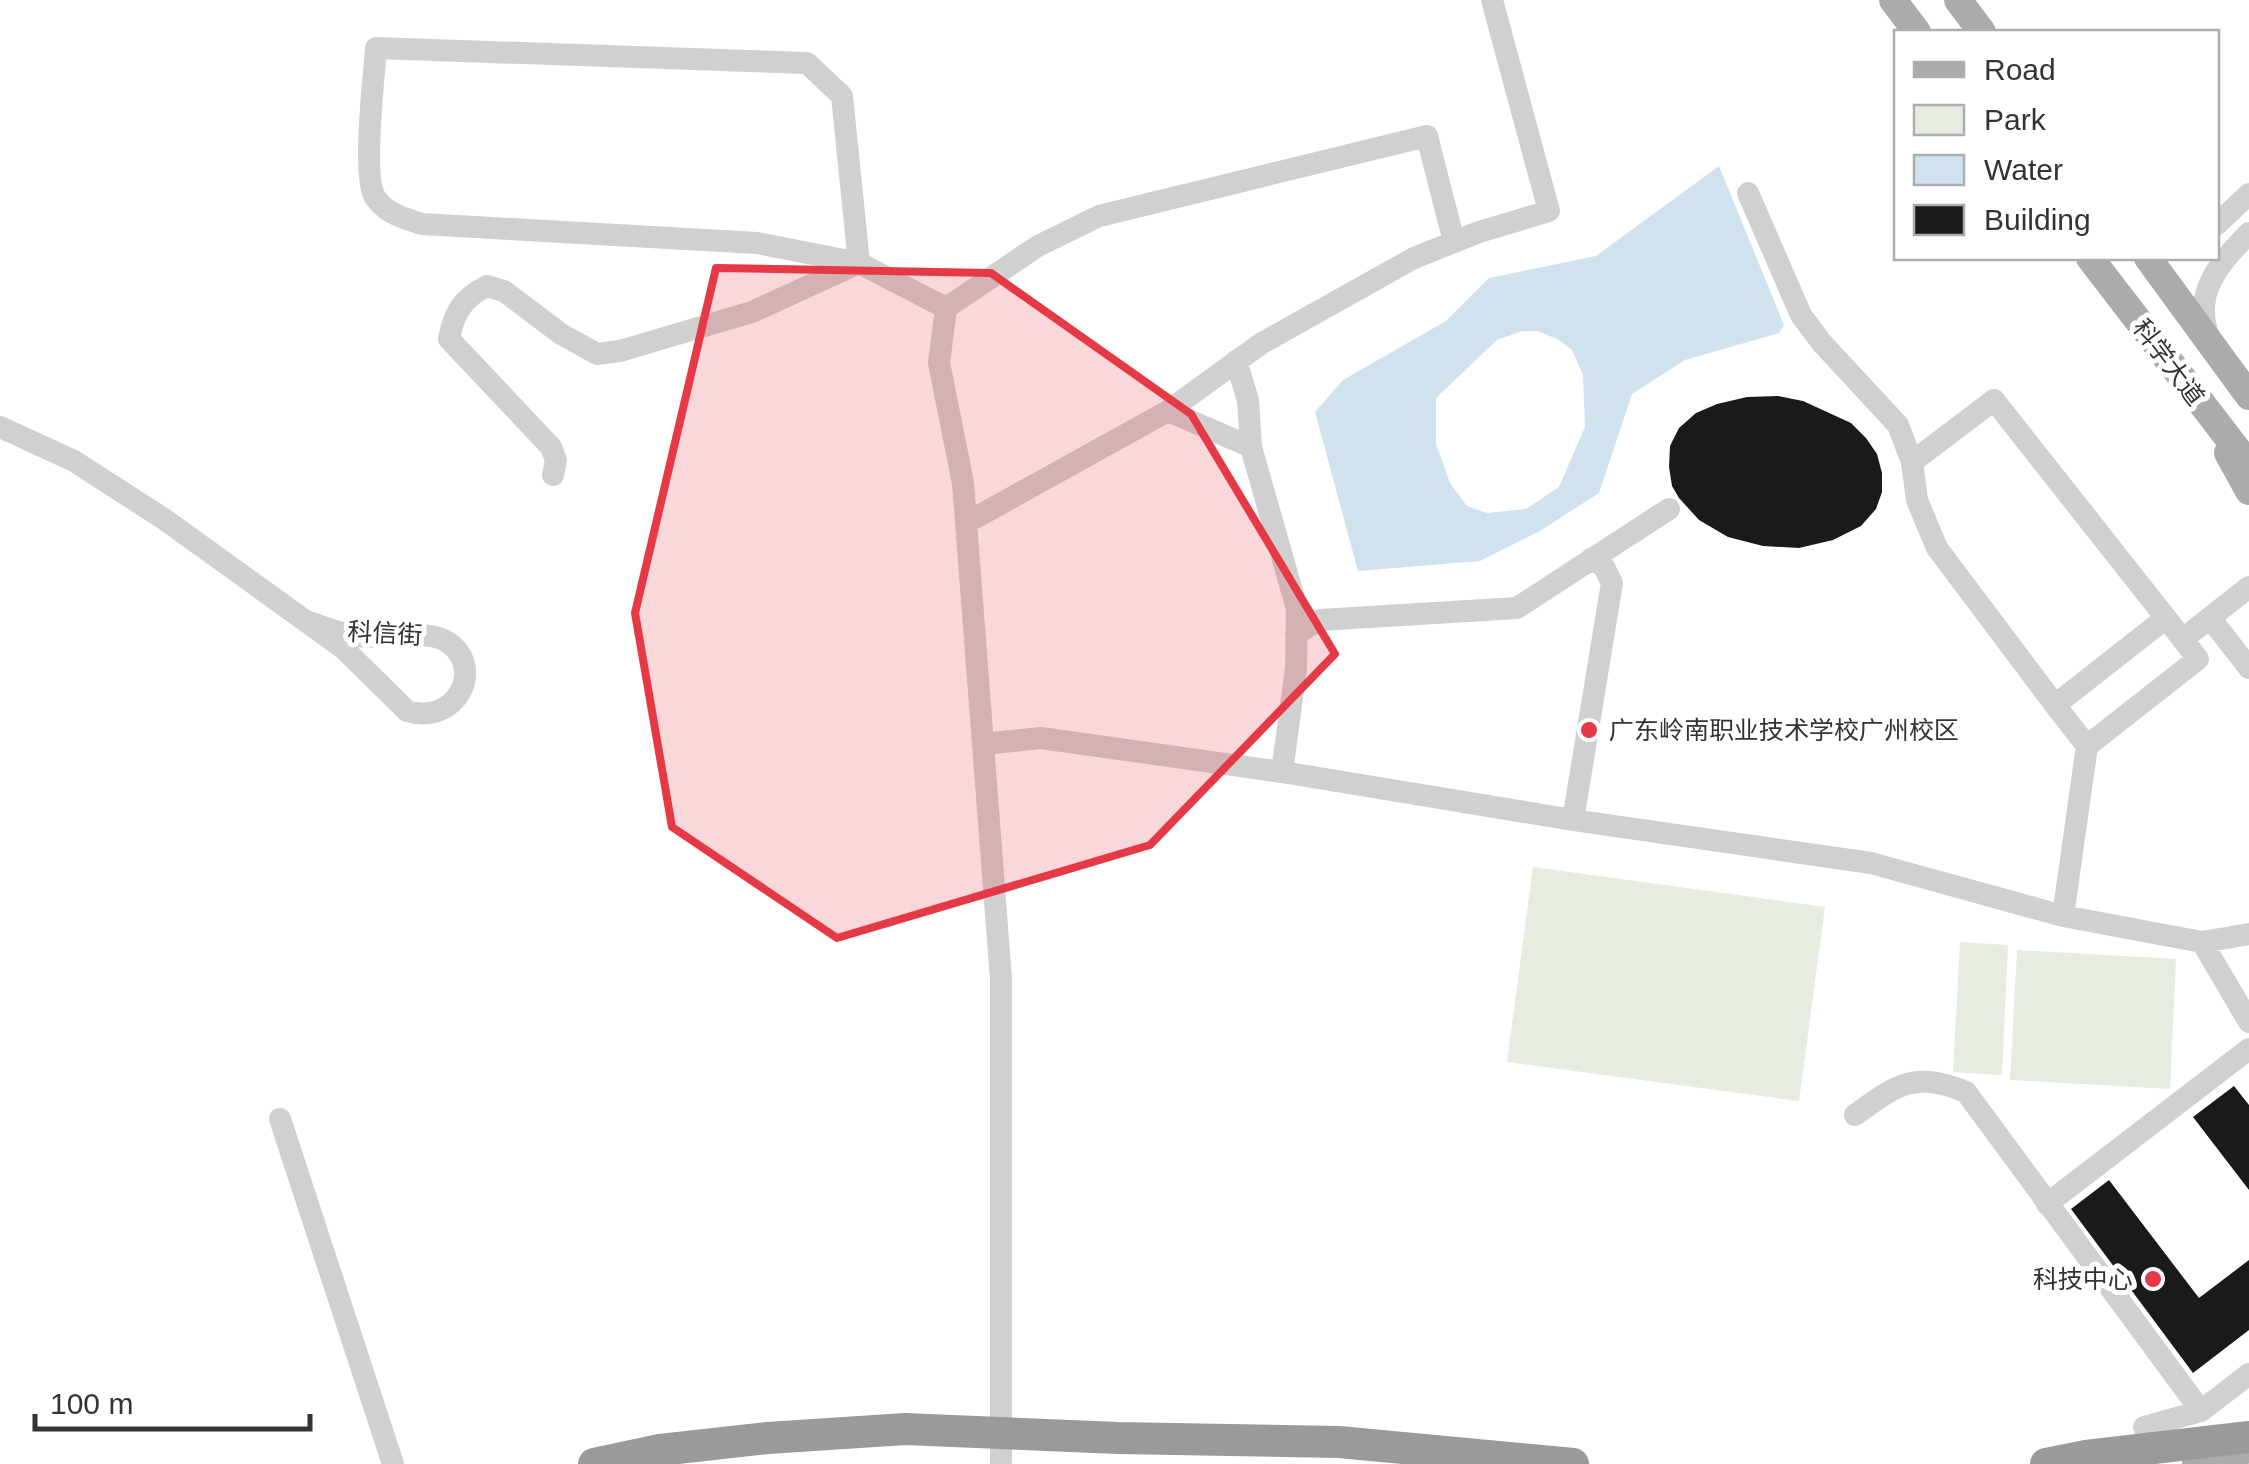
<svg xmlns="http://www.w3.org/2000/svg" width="2249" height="1464" font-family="Arial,'Noto Sans SC',sans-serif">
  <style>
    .green { fill: #e6ecdf }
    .water { fill: #cfe2ee; fill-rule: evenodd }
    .building { fill: #1a1a1a }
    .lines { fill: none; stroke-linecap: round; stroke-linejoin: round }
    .minor { stroke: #d0d0d0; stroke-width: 22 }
    .major { stroke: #ababab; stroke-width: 28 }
    .highway { stroke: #9a9a9a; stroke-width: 32 }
    .highway-bridge { stroke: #9a9a9a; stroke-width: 32 }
    .marked { fill: #e63946; fill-opacity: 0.2; stroke: #e63946; stroke-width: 8; stroke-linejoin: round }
    .poi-dot { fill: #e63946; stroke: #fff; stroke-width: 4 }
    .labels { text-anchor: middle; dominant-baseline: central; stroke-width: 10; stroke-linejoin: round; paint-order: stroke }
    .street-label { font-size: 25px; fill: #333; stroke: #fff }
    .poi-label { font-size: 25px; fill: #333; stroke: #fff; text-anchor: start }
  </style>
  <rect width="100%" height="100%" fill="#fff"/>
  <path class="green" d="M1533,867l292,40 -26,194 -292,-39z
    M1960,942l48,3 -6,130 -49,-3z
    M2017,950l159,9 -6,130 -160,-9z"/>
  <path class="water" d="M1719,166l65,159 -5,8 -94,27 -53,34 -33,99 -59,38 -60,30 -122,10 -43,-159 28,-32 103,-59 43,-43 107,-22zM1522,331h16l21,9 13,10 11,25 2,52 -26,60 -33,22 -39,4 -20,-7 -17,-23 -14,-39v-46l61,-58z"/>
  <path class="building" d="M1778,396l25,5 48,22 15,15 11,16 5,19v19l-6,17 -15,17 -28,14 -34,8 -36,-2 -35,-9 -29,-17 -20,-22 -7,-12 -3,-19 1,-21 9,-18 17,-15 21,-9 30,-7z
    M2234,1086l15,19v85l-56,-73z
    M2109,1180l90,118 50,-38v70l-56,43 -122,-164z"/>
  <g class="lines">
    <path class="minor" d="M1748,193l53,122 20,27 77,83 14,37 5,38 20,48 118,157
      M2216,225l33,-31
      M2210,339c-19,-45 9,-75 39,-106
      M1236,361l12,39 3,47 46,162 -1,59 -14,104
      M1168,411l83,36
      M0,427l74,34 90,58 179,129 64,63c49,15 78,-42 42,-68 -21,-16 -65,-2 -92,-7 -18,-2 -36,-10 -53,-16
      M1912,462l82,-62 172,218
      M553,475l3,-15 -5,-13 -102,-108c5,-27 14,-41 38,-53l17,5 57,43 36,20 23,-3 132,-39 107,-49 -17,-167 -35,-33 -431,-15c-2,29 -14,129 -1,149 11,17 29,21 47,27l335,19 102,20 87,45
      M966,523l202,-112 94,-68 152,-85 65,-26 70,-21 -57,-211
      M2210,618l39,50
      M1296,634l24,-14 197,-12 152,-99
      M2183,639l66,-52
      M983,744l58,-6 241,34 291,48 298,43 192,53 139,26 47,80
      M1573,820l39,-237 -8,-16 -13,-8
      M2063,916l24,-170 111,-87 -32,-41 -111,87 32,41
      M2202,942l47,-8
      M1855,1115c43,-31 59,-44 111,-23l235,319
      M280,1119l113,345
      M2047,1204l202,-155
      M2144,1427l57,-16 48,-37
      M1001,1464v-485l-38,-496 -24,-120 7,-55 92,-62 61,-30 328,-80 27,106"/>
    <path class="major" d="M1893,0l24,32
      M1958,0l24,32
      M2090,258l159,207
      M2148,258l101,138
      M2228,453l21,38
      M2196,1464l53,-15"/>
    <path class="highway" d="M594,1464l66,-14
      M2046,1464l40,-8 163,-19"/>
    <path class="highway-bridge" d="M660,1450l108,-12 137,-9 213,9 221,4 234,22"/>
  </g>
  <path class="marked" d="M716,268l275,5 200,141 144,240 -185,191 -313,93 -165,-111 -37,-214z"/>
  <g class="poi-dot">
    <circle cx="1589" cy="730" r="10"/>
    <circle cx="2153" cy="1279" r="10"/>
  </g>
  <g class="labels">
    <g class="street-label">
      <text transform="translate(2169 362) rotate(53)">科学大道</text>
      <text transform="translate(385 633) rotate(3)">科信街</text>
    </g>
    <g class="poi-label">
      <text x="1609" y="730">广东岭南职业技术学校广州校区</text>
      <text x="2133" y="1279" text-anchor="end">科技中心</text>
    </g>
  </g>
  <rect x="1894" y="30" width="325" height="230" fill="#ffffff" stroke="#adadad" stroke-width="2.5"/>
  <rect x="1914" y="62" width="50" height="15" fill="#ababab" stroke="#adadad" stroke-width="2.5"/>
  <text x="1984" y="80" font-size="30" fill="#333333">Road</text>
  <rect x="1914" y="105" width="50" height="30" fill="#e6ecdf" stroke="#adadad" stroke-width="2.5"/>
  <text x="1984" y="130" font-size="30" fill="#333333">Park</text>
  <rect x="1914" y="155" width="50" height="30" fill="#cfe2ee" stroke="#adadad" stroke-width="2.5"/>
  <text x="1984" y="180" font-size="30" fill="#333333">Water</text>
  <rect x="1914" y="205" width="50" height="30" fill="#1a1a1a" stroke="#adadad" stroke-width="2.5"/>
  <text x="1984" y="230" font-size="30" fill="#333333">Building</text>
  <path d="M35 1414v15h275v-15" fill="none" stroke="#333333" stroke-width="5"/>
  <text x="50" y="1414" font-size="30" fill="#333333" stroke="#ffffff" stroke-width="8" paint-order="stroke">100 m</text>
</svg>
